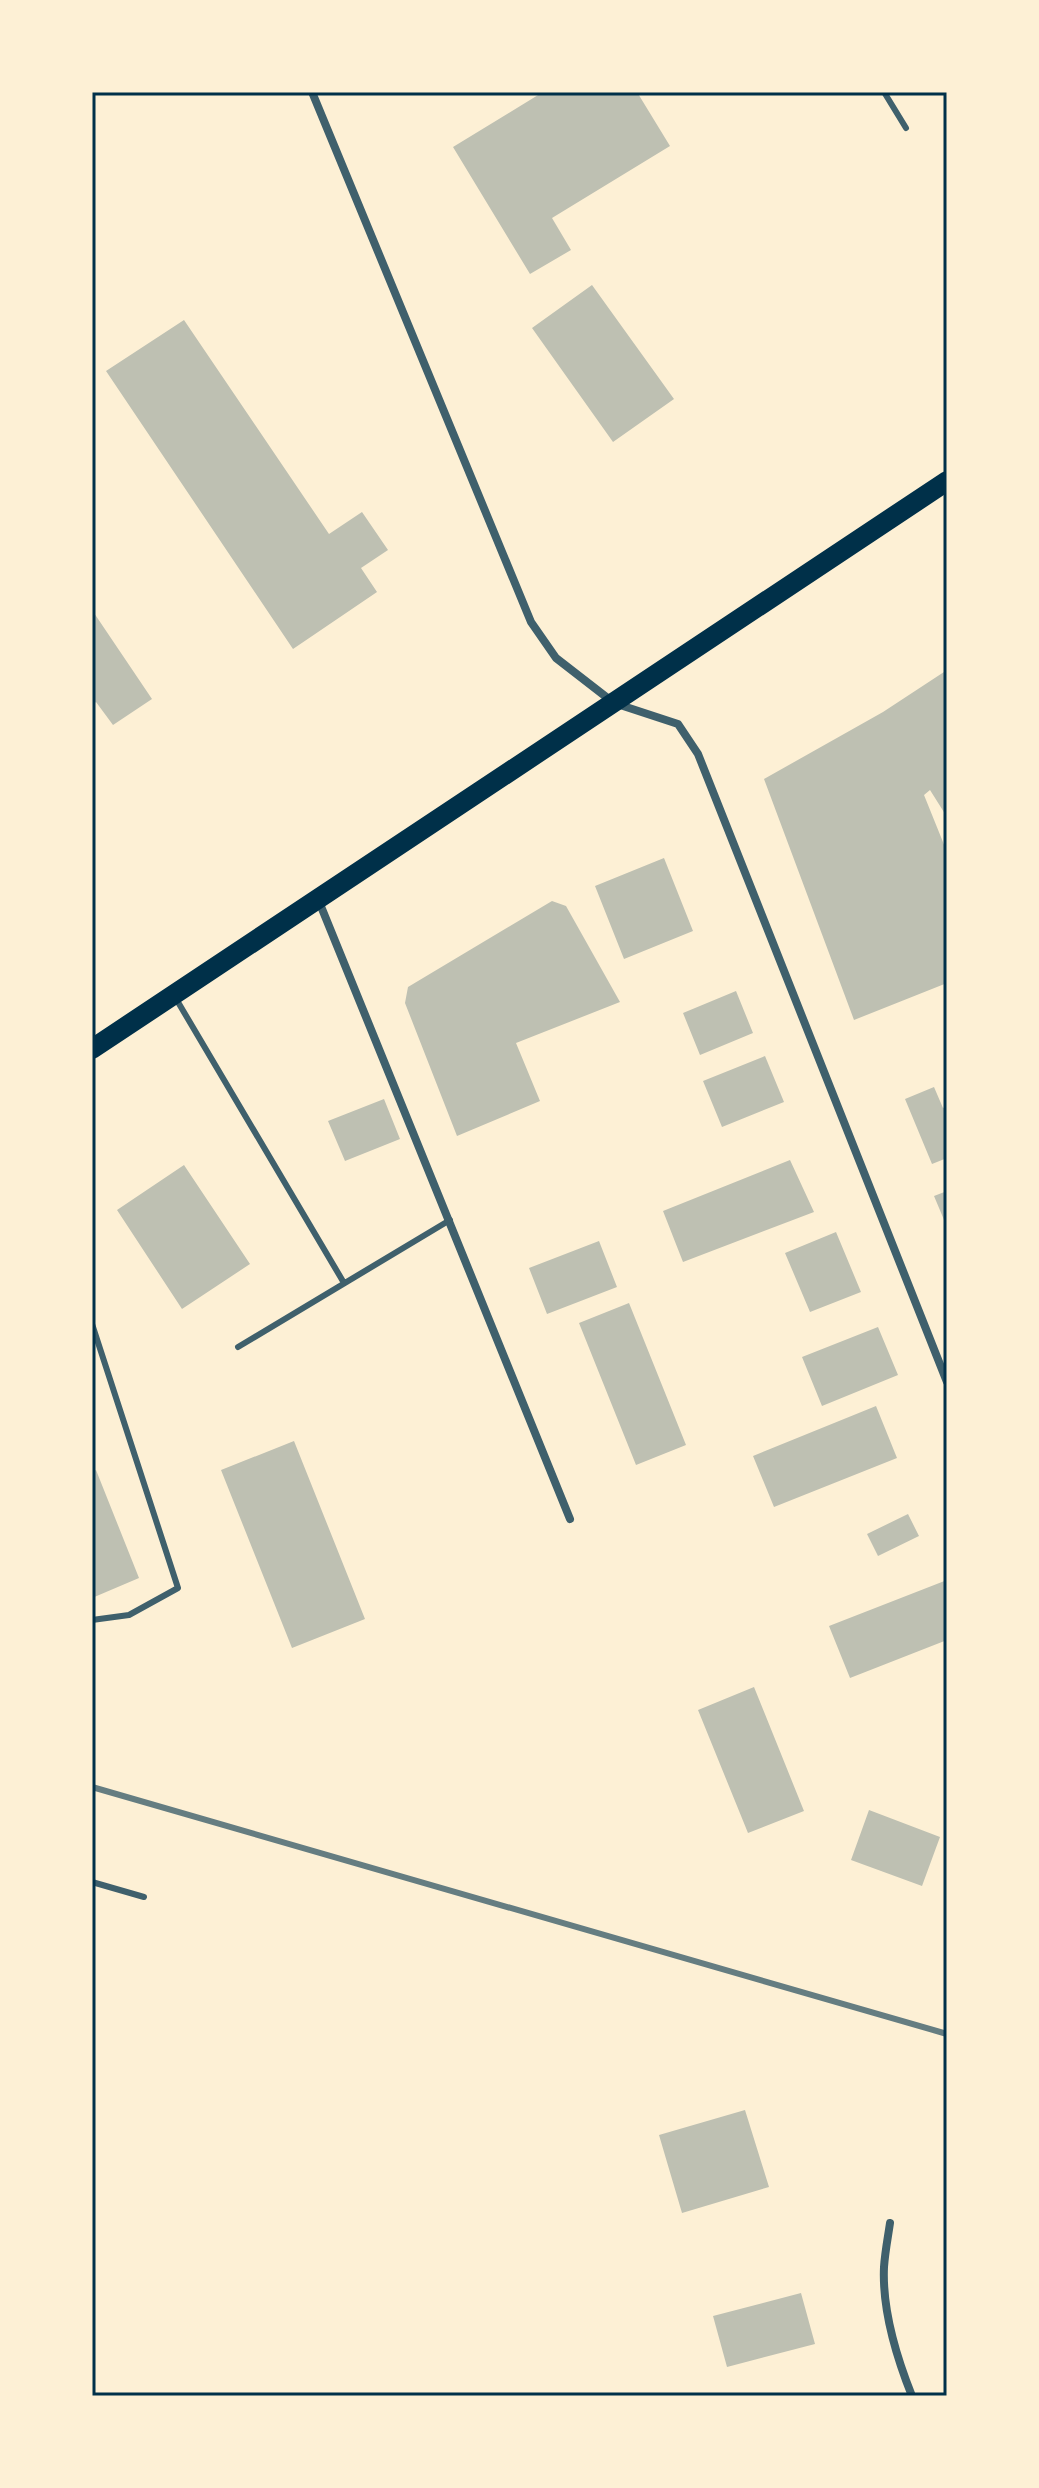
<svg xmlns="http://www.w3.org/2000/svg" width="1039" height="2488" font-family="'Golos Text',sans-serif">
  <style>
    .building { fill: #bec0b2 }
    .lines { fill: none; stroke-linecap: round; stroke-linejoin: round }
    .service { stroke: #3f606c; stroke-width: 6 }
    .minor { stroke: #3f606c; stroke-width: 8 }
    .primary { stroke: #003049; stroke-width: 20 }
    .rail { stroke: #657d81; stroke-width: 6 }
    .neatline { fill: none; stroke: #003049; stroke-width: 3 }
  </style>
  <rect width="100%" height="100%" fill="#fdf0d5"/>
  <path class="building" d="M543,92h94l33,54 -118,72 19,32 -41,24 -77,-127z
    M592,285l82,114 -61,43 -81,-114z
    M184,320l145,214 33,-22 26,38 -27,18 16,24 -84,57 -187,-278z
    M92,610l60,89 -39,26 -17,-23 -4,3z
    M947,670v147l-17,-27 -6,5 23,57v131l-93,37 -90,-241 119,-67z
    M664,858l29,73 -69,28 -29,-73z
    M552,901l14,5 54,96 -104,41 24,58 -83,35 -52,-133 3,-16z
    M736,991l17,42 -53,22 -17,-42z
    M765,1056l19,46 -62,25 -19,-46z
    M934,1087l9,21 4,-2v52l-15,6 -27,-65z
    M384,1099l16,40 -55,22 -17,-40z
    M790,1160l24,52 -131,50 -20,-51z
    M184,1165l66,99 -68,45 -65,-99z
    M947,1191v36l-13,-31z
    M836,1232l25,60 -51,20 -25,-59z
    M599,1241l18,46 -70,27 -18,-46z
    M629,1303l57,142 -50,20 -57,-142z
    M878,1327l20,48 -76,31 -20,-49z
    M876,1406l21,52 -123,49 -21,-51z
    M294,1441l71,178 -73,29 -71,-178z
    M96,1470l43,108 -47,20v-126z
    M908,1514l11,22 -41,20 -11,-22z
    M947,1580v60l-97,38 -21,-52z
    M754,1687l50,124 -56,22 -50,-123z
    M869,1810l71,27 -18,49 -71,-26z
    M745,2110l24,77 -87,26 -23,-78z
    M801,2293l14,51 -88,23 -14,-51z"/>
  <g class="lines">
    <path class="service" d="M884,92l22,36
      M175,997l169,286
      M92,1324l86,264 -49,27 -37,5
      M238,1347l212,-127
      M92,1882l52,15"/>
    <path class="minor" d="M312,92l219,530 25,36 58,45 64,21 20,30 249,628
      M318,899l252,620
      M890,2223c-2,14 -5,29 -6,44 -2,43 12,89 28,129"/>
    <path class="primary" d="M92,1049l855,-568"/>
    <path class="rail" d="M92,1787l855,247"/>
  </g>
  <rect width="1039" height="2488" fill="none" stroke="#fdf0d5" stroke-width="188"/>
  <rect x="94" y="94" width="851" height="2300" class="neatline"/>
</svg>
